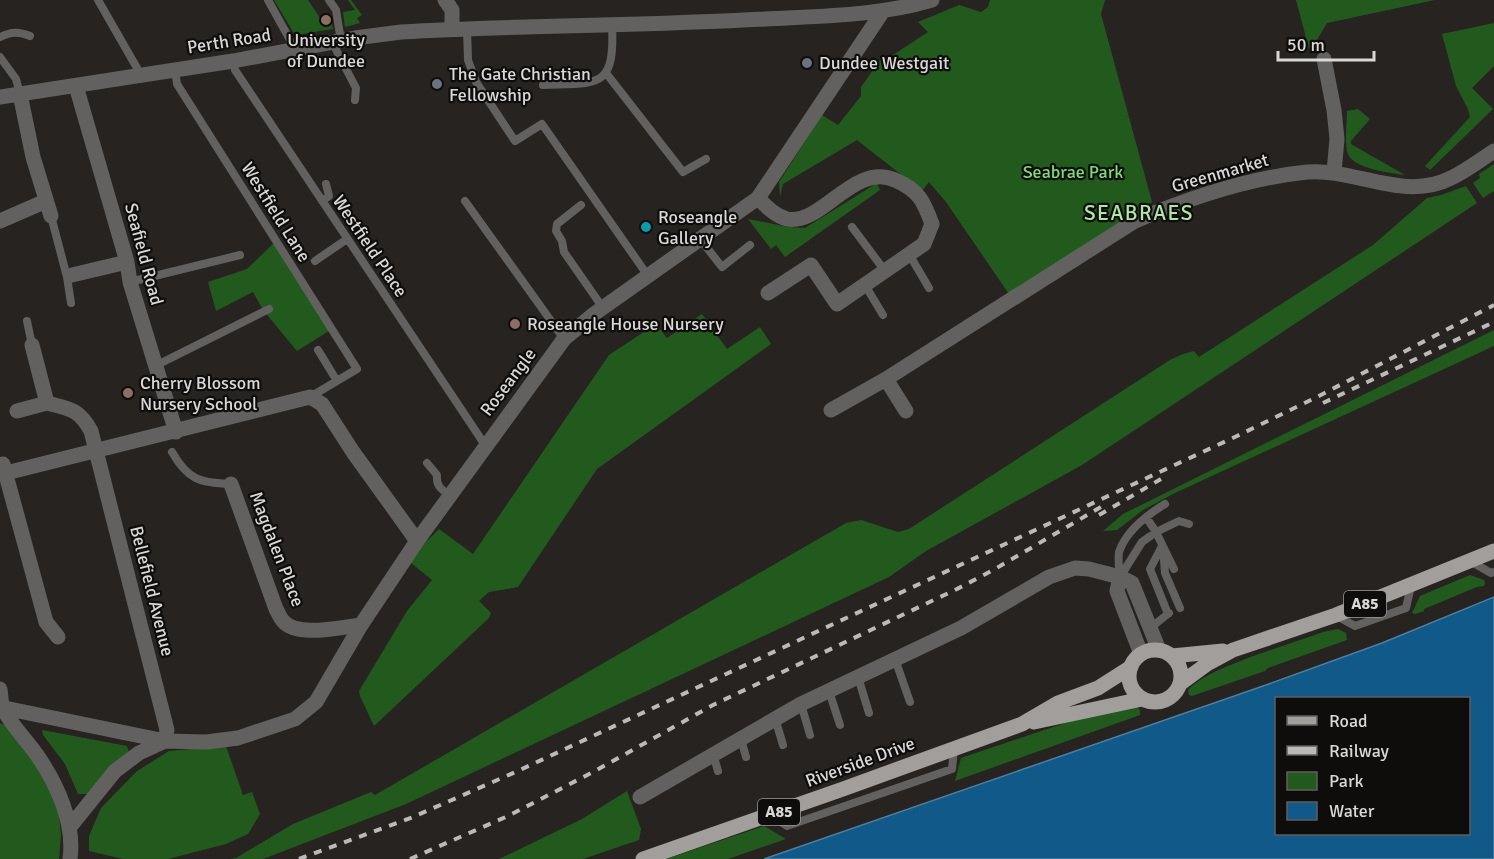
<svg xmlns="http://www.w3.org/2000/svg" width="1494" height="859" font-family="Signika,sans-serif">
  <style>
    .green { fill: #225a1e }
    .water { fill: #105989; stroke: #4d7fa0; stroke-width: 1.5; fill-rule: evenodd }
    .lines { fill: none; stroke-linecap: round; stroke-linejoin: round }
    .service { stroke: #636160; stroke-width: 8 }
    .minor { stroke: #636160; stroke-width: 15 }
    .tertiary { stroke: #636160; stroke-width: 15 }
    .primary { stroke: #a29e9c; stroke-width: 15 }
    .rail { stroke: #bcbab8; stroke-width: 4; stroke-dasharray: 8 8; stroke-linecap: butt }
    .education-dot { fill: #8d6e63; stroke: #0e0d0c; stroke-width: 2 }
    .worship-dot { fill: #6b7280; stroke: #0e0d0c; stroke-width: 2 }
    .culture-dot { fill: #0f9aa8; stroke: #0e0d0c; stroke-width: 2 }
    .labels { text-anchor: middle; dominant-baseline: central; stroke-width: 4.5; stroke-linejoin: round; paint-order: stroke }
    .shield { fill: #0e0d0c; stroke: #9d9b99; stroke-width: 1.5 }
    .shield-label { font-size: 16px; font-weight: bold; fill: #dad8d6 }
    .poi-label { font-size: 18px; fill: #dad8d6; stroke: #0e0d0c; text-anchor: start }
    .street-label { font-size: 18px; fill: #dad8d6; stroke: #0e0d0c }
    .park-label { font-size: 18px; fill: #7fd977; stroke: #0e0d0c }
    .quarter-label { font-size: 21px; letter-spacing: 1.5px; fill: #afe5a7; stroke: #0e0d0c }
  </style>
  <rect width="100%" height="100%" fill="#272321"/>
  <path class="green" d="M274,0h34l14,21 9,-1 2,9 -38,6z
    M348,0h3l11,15 -5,3 3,5 -15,4 -2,-15 12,-2z
    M990,0h115l-4,14 51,188 -143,92 -63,-92 -17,-20 -7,9 -65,-51 -74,44 -3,13 -1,-15 43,-67 16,10 23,-29v-9l20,-28 9,-2 38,-25 -10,-10 41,-17 22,7 7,-5z
    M1296,0h139l-108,23 -15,25 -3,1z
    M1494,23v43l-22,22 21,21 -63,61 -5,-4 45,-49 -2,-8 -12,-23 -14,-52z
    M1358,109l12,10 -19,22v3l54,31c-14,-2 -51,-6 -57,-21 -4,-11 -1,-30 -1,-43z
    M1494,164v27l-11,7 -10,-15 7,-5 -1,-4z
    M877,183l3,7 -95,67 -9,-12 -5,4 -23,-30 41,8 16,1z
    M1466,186l11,17 -395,262 -156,86 -37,26 -483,227 -143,55h-32l5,-1 57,-34 78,-32 4,3 471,-272 15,-3 37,12 11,-3 261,-169 13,-6 11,-3 5,6 174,-112 54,-47 14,-3z
    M276,241l56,88 -35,22 -34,-41 -10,-18 -37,19 -8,-29 39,-13z
    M702,314l25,35 33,-22 11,17 -174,125 -79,118 -29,5 -10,9 12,12 -2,5 -115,108 -14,-30 -1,-5 48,-80 25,-31 -22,-18 10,-14 19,-19 34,25 136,-199 47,-31 11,14z
    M1494,330v16l-319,147 -32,17 -26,20 -14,1 20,-17z
    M1470,575l14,5 1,3 -1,3 -7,1 -53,22v2l-9,3 -3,-1 8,-17z
    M1338,629l8,4 1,7 -79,28 -3,3 -73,25 -3,-1 -1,-5c19,-23 104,-46 135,-58z
    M1137,707l3,3v5l-185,66 6,-23 143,-48z
    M0,723l7,3 20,19 31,60 3,30 -2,24h-59z
    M42,730l85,16 2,6 -41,42h-10l-13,-30 -22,-29z
    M226,746l17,49 9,-3 8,22 -12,20 -22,10 -58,15h-45l-34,-8v-15l12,-28 36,-37 32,-20z
    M627,791l14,38 -2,11 -56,19h-84l83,-40z
    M764,826l22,13 -58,20h-62z"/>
  <path class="water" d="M1494,597v262h-730l502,-174 116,-42zM1276,698h192v136h-192z"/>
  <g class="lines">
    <path class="service" d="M98,0l39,68 2,8
      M268,0l21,38 5,12
      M329,0l7,10 5,31
      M467,29l1,31 8,22 39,59 27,-17 106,152
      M0,37c11,-5 18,-6 30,-1
      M332,42l24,46 -1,12
      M0,57l16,22 4,15
      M233,61l2,9 250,375
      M175,70l2,14 180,285 -47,28
      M606,73l77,99 23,-13
      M543,85c56,-2 72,4 69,-60
      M322,201l7,-5 -3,-12
      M465,201l99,138
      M581,205l-24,19 -1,7 6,10 2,11 39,56
      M51,216l16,61 4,26
      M852,227l33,44
      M700,239l22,28 28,-22
      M909,254l20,34
      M315,261l32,-22
      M130,282l110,-27
      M865,285l18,30
      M27,321l5,24
      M318,350l19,31
      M155,366l114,-57
      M172,452c16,28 28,31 59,32
      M427,463l10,12c-1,11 4,14 12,20
      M1146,517l10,15 18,37
      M1162,546l-12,23 18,45
      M1163,547l2,26 15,35
      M1470,561l21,12 3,-1
      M1120,576c-1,-7 -2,-17 -1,-24 7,-21 28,-37 46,-48
      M1120,577l22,-35 14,-10 23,-11 10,3
      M1337,616l18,10 51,-18 5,-22
      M1149,629l20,-16
      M895,659l15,43
      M858,677l11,36
      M829,691l11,34
      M801,704l9,31
      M775,718l8,27
      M741,739l5,18
      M713,754l5,17
      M771,815l16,11 165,-57 2,-20"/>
    <path class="minor" d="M445,0l7,10v19
      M1324,59l10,51 3,29 -3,33
      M76,86l51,176 3,20 46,150
      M20,94l13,63 18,59
      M758,198c8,8 17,18 29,21 35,7 66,-57 108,-39 24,10 29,22 37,44l-8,20 -87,60 -26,-39 -43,28
      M0,221l46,-20
      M72,275l55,-13
      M32,345l15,58c23,6 32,6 44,28l76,299 -2,11
      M886,379l20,32
      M831,410l55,-31 249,-158c54,-23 113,-43 172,-49 48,-4 97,30 144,6 15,-7 29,-18 43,-27
      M17,411l30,-8
      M3,464l43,158 12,15
      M6,473l304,-76 12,7 31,48 64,89
      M231,484l45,125c2,3 4,9 7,12 14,17 58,6 78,4
      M1120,577l-3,14 24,63
      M0,689l2,18
      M640,797l161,-93 160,-76 88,-51 26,-9 14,1 31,8 12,6 27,67"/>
    <path class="tertiary" d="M0,97l233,-36 122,-23 46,-6c121,-7 242,-6 364,-13 56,-3 113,-3 167,-19
      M0,707l165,34 41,1 32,-4 57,-19 21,-17 45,-77 56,-84 147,-202 30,-25 164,-116 125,-187
      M2,707c9,18 24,32 35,48 20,29 38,68 33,104
      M69,828l46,-57 24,-18 26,-12"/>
    <path class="primary" d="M1129 676a26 26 0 1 1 52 0a26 26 0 1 1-52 0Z
      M1172,656l51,-5
      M1181,683l26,-19 26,-14 103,-35 158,-64
      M1034,722l108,-23
      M643,859l200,-70 179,-65 36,-21 40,-15 33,-21"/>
    <path class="rail" d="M1323,403l171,-81
      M1099,515l62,-36
      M299,859l114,-42 107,-47 717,-334 78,-38 179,-93
      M410,859l98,-43 87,-45 118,-66 244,-116 38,-20 111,-65"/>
  </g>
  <g class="education-dot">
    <circle cx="326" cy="20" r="6"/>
    <circle cx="515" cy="324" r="6"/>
    <circle cx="128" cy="393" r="6"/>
  </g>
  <g class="worship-dot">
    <circle cx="807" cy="63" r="6"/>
    <circle cx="437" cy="84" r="6"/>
  </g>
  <circle class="culture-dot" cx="646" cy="227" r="6"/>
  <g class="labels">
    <g class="shield">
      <rect x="1344" y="591" width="42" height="26" rx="4.5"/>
      <rect x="758" y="799" width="42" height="26" rx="4.5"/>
    </g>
    <g class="shield-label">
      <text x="1365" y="604">A85</text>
      <text x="779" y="812">A85</text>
    </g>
    <g class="poi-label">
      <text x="326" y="40" text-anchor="middle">University<tspan x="326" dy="21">of Dundee</tspan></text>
      <text x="819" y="63">Dundee Westgait</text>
      <text x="449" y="74">The Gate Christian<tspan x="449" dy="21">Fellowship</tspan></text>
      <text x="658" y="217">Roseangle<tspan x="658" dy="21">Gallery</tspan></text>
      <text x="527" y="324">Roseangle House Nursery</text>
      <text x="140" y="383">Cherry Blossom<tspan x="140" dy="21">Nursery School</tspan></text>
    </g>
    <g class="street-label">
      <text transform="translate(229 41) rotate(-9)">Perth Road</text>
      <text transform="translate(1220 173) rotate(-16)">Greenmarket</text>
      <text transform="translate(276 212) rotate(58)">Westfield Lane</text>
      <text transform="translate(370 246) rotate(56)">Westfield Place</text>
      <text transform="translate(144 254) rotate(75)">Seafield Road</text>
      <text transform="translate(508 382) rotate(-53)">Roseangle</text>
      <text transform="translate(277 549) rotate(69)">Magdalen Place</text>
      <text transform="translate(152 591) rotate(76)">Bellefield Avenue</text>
      <text transform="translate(860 762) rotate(-20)">Riverside Drive</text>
    </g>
    <g class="park-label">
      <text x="1073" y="172">Seabrae Park</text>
    </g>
    <g class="quarter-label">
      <text x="1139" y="213">SEABRAES</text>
    </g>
  </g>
  <rect x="1275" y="697" width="195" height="138" fill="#0e0d0c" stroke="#605e5d" stroke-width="1.5"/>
  <rect x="1287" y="716" width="30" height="9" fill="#a29e9c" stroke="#605e5d" stroke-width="1.5"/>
  <text x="1329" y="727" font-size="18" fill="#dad8d6">Road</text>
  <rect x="1287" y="746" width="30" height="9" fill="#bcbab8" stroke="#605e5d" stroke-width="1.5"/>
  <text x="1329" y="757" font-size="18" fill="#dad8d6">Railway</text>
  <rect x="1287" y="772" width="30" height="18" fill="#225a1e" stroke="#605e5d" stroke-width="1.5"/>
  <text x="1329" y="787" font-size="18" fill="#dad8d6">Park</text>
  <rect x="1287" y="802" width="30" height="18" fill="#105989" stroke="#605e5d" stroke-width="1.5"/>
  <text x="1329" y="817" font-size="18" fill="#dad8d6">Water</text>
  <path d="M1278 51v9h96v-9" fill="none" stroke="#dad8d6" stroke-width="3"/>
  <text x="1287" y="51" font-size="18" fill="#dad8d6" stroke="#0e0d0c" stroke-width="4.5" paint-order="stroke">50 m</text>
</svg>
